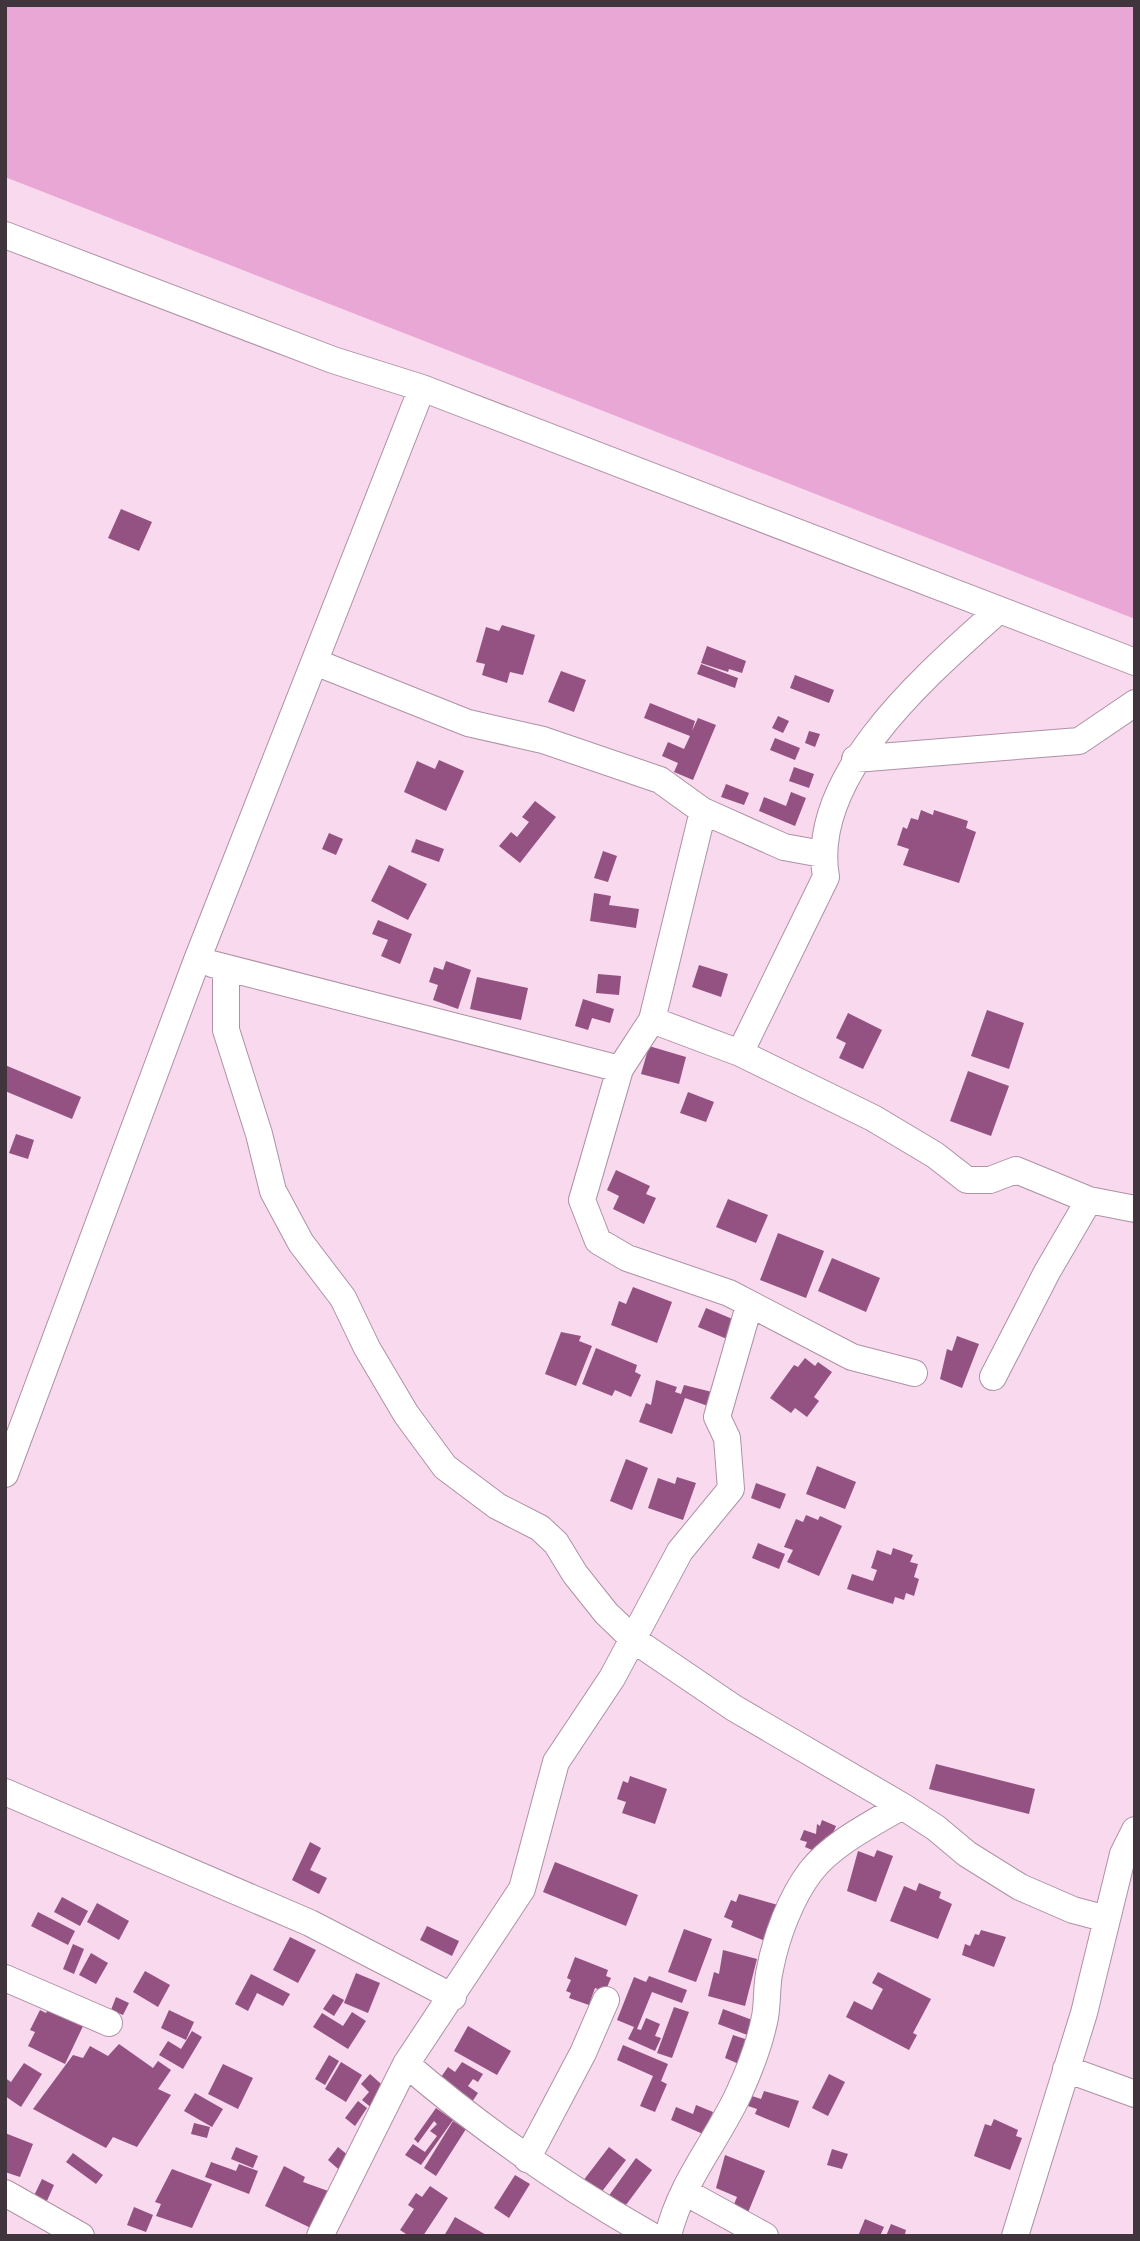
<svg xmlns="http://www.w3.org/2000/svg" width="1140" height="2241" font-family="'Open Sans',sans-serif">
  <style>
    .green { fill: #e9a7d5 }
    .building { fill: #935281 }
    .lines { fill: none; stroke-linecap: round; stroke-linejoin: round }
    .minor-casing { stroke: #ae91a5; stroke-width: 28 }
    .minor { stroke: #fff; stroke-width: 26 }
  </style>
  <rect width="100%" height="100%" fill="#f9d9ee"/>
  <path class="green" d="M5,5h1130v614l-1130,-442z"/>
  <path class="building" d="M121,509l31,13 -13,29 -31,-13z
    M502,625l33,10 -12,40 -13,-3 -3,11 -25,-8 3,-11 -9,-2 10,-35 13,4z
    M707,646l39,15 -4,12 -13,-4 -1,3 -27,-9z
    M701,664l37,14 -3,10 -38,-14z
    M561,671l25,9 -12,32 -26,-10z
    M795,675l39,15 -5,13 -39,-15z
    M650,703l45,18 -3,10 6,-13 18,7 -23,55 -19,-8 4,-9 -16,-7 6,-14 16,7 6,-13 -46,-18z
    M778,716l11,5 -6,12 -11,-5z
    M809,731l11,3 -5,13 -10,-4z
    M775,738l25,10 -5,12 -25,-10z
    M439,760l25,11 -18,40 -42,-19 13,-31 18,8z
    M794,767l20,7 -5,14 -20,-7z
    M726,784l23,9 -5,12 -23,-8z
    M791,792l15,6 -11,28 -36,-15 5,-14 22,9z
    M535,801l21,16 -36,46 -21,-17 12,-14 6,5 12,-15 -7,-5z
    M921,810l12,5 1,-5 34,11 -2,7 10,4 -17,51 -56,-18 6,-16 -12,-4 6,-18 4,2 4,-11 7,2z
    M329,833l14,6 -7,16 -14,-6z
    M416,839l28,10 -5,13 -28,-10z
    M603,851l14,5 -9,26 -14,-4z
    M389,865l38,19 -19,36 -37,-19z
    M594,893l17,3 -2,9 30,4 -3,19 -46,-7z
    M378,920l34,14 -12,30 -19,-8 7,-16 -16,-6z
    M446,961l25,9 -13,39 -25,-9 5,-15 -9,-3 5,-15 9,3z
    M699,965l29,9 -7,23 -29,-10z
    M598,974l23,2 -2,19 -23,-2z
    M477,977l51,11 -7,32 -51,-11z
    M583,999l31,10 -4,14 -18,-5 -4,12 -13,-4z
    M987,1010l37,13 -15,46 -38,-13z
    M848,1013l34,17 -19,39 -24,-11 7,-15 -10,-5z
    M649,1046l37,11 -7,27 -38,-10z
    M5,1065l76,32 -9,22 -67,-28z
    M968,1071l41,15 -18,50 -41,-15z
    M688,1092l26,10 -8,20 -26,-9z
    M16,1134l18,6 -6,19 -19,-6z
    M616,1170l34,16 -4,8 10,4 -12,26 -31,-15 6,-13 -12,-6z
    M728,1199l40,16 -12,28 -40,-16z
    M778,1233l46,18 -18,47 -46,-18z
    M832,1258l48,20 -14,34 -48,-21z
    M633,1287l39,15 -15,41 -46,-18 8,-24 7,3z
    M706,1308l29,12 -8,19 -29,-12z
    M561,1332l20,4 -2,5 13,5 -16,40 -31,-12z
    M957,1336l22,8 -17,44 -22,-9 7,-30 5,2z
    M596,1348l41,17 -2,7 6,3 -10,22 -16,-7 -3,6 -30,-12z
    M805,1358l10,8 3,-4 14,10 -18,25 5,4 -12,16 -12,-9 -4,5 -21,-15 24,-33 4,2z
    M656,1380l21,7 -2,5 6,2 3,-9 28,7 -4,14 -23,-8 -13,36 -33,-12 7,-19 5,2z
    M626,1459l22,9 -16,42 -22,-9z
    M817,1466l39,16 -11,27 -39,-15z
    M677,1477l19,6 -13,37 -35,-12 10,-30 17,6z
    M756,1483l30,11 -6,15 -29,-11z
    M806,1515l12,5 2,-4 22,10 -23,50 -32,-14 6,-12 -9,-3 12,-28 7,3z
    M758,1543l27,11 -6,15 -27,-11z
    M893,1548l20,7 -3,7 8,2 -4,13 5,2 -5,17 -8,-3 -2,7 -9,-3 -2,7 -46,-15 5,-15 21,7 4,-11 -6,-2 6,-18 14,5z
    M936,1764l99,25 -6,25 -100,-25z
    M630,1776l37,13 -12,35 -33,-11 4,-11 -9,-3 6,-18 5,2z
    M822,1820l14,6 -12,29 -19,-8 2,-5 -7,-2 4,-10 12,4 1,-10 3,2z
    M310,1842l11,6 -11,22 17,8 -8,16 -27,-14z
    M877,1850l16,6 -17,46 -29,-11 11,-40 16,6z
    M555,1862l83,33 -12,31 -83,-34z
    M919,1883l22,9 -2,6 13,6 -14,35 -48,-18 14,-35 12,5z
    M739,1894l39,11 -10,37 -37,-15 2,-6 -9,-4 7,-17 5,2z
    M62,1897l26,14 -8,15 -26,-14z
    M97,1903l32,18 -10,19 -32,-18z
    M38,1912l37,19 -7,14 -37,-19z
    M427,1926l32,15 -7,15 -32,-16z
    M684,1929l28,10 -16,43 -28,-10z
    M981,1930l25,7 -12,30 -32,-12 3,-11 5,2 5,-12 4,1z
    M290,1937l26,13 -18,33 -25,-13z
    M73,1944l11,5 -10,25 -11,-5z
    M723,1950l34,9 -12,47 -37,-10 6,-24 5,2z
    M91,1953l17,10 -12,21 -17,-9z
    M575,1957l33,13 -2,6 5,2 -6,14 -10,-4 -6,17 -20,-7 2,-5 -5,-2 5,-11 -4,-2z
    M145,1971l25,14 -12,22 -25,-15z
    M878,1972l53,27 -18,34 4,2 -8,15 -63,-33 8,-16 18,9 11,-21 -11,-6z
    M356,1973l24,10 -12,30 -24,-10z
    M251,1974l39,20 -7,12 -26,-13 -9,18 -13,-7z
    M649,1976l38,14 -5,13 -30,-11 -15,37 4,1 5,-12 14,6 -5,12 6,2 -6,13 -27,-12 6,-12 -17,-7 17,-43 12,5z
    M333,1994l11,6 -10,16 -11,-7z
    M116,1997l13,6 -6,12 -12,-5z
    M49,2007l35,17 -19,40 -37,-18 7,-14 -5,-2 10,-20 6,3z
    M674,2007l15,5 -17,46 -15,-5z
    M723,2009l32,12 -5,15 -32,-12z
    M169,2010l25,12 -8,18 -25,-12z
    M352,2012l14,9 -18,28 -35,-22 9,-14 21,13z
    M468,2026l43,25 -14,24 -43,-24z
    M192,2031l10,6 -19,32 -24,-14 9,-14 13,8z
    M733,2035l15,5 -9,24 -14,-6z
    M119,2044l34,24 5,-7 13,9 -13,19 13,6 -34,52 -24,-10 -7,11 -73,-39 40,-54 10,3 7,-12 18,10z
    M623,2045l45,19 -7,17 6,3 -12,28 -15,-6 13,-30 -36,-16z
    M329,2055l10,6 -14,24 -10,-6z
    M341,2062l21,13 -16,27 -21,-13z
    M462,2062l21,12 -5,8 -5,-3 -5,7 10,7 -8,12 -31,-25 9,-13 7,5z
    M24,2063l18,11 -21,33 -16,-11v-18l6,4z
    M223,2064l30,14 -15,31 -30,-15z
    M370,2074l19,17 -16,18 -11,-9 7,-8 -8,-8z
    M829,2074l16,8 -17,34 -16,-8z
    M764,2091l35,10 -10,27 -34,-14 2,-5 -9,-3 4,-10 9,3z
    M195,2093l28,16 -11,18 -28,-16z
    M358,2101l9,7 -12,18 -10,-8z
    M696,2105l17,7 -10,22 -32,-14 5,-13 17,7z
    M436,2108l17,12 -32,45 -16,-10 8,-11 12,8 12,-16 -7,-5 7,-7 -3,-3 -16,22 -4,-4z
    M994,2119l24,11 -2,6 6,2 -12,32 -36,-14 11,-32 6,2z
    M453,2121l13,8 -30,47 -12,-8z
    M194,2123l16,4 -3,11 -16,-4z
    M5,2133l28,11 -13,33 -15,-5z
    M236,2147l22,9 -5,12 -22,-9z
    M338,2147l17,14 -11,13 -16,-14z
    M609,2147l17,13 -26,34 -17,-13z
    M832,2149l16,5 -6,15 -15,-4z
    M73,2153l30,22 -7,9 -30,-22z
    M725,2155l40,16 -18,44 -15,-6 5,-12 -21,-9z
    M636,2158l16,12 -32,43 -15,-12z
    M211,2162l25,9 3,-7 19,7 -9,23 -44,-17z
    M284,2166l21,11 -2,5 28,10 -18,37 -48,-23z
    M172,2169l40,15 -20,44 -36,-12 5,-12 -6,-2z
    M515,2175l15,9 -21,34 -15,-10z
    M42,2179l12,6 -11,25 -13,-6z
    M430,2186l18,12 -25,38h-14l-9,-6 14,-21 -6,-4 8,-12 6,4z
    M134,2207l19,8 -7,17 -19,-7z
    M455,2217l33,19h-44z
    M865,2219l19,8 -4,9h-22z
    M891,2224l15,6 -1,4 4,2h-23z"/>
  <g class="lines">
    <g class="minor-casing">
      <path id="minor" d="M5,235l328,125 89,28 713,274
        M315,662l153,61 75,17 117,40 43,31 81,36 38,7
        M855,759l224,-18 56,-38
        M212,964l408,105 32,-49 51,-209
        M226,968v62l33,104 14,57 28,52 42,55 24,50 39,66 39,53 52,39 43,22 16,15 19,31 31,39 28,27 100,68 168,98 34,22 31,26 53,33 53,23 34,9
        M652,1020l88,33 133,65 62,37 32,25h23l26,-10 73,30
        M740,1053l86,-176c-18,-103 105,-206 173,-267
        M620,1069l-38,131 16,41 29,17 102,35 123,64 62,16
        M993,1377l54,-105 42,-72 46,9
        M5,1474l192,-514 225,-572
        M5,1792l305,131 143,74
        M5,1978l104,45
        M406,2064c77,66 158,122 246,172
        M1066,2069l69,25
        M527,2159l56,-106 23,-53
        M685,2192l80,44
        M5,2193l76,43
        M320,2236l86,-172 116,-175 34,-127 56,-84 68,-127 51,-62 -4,-51 -10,-21 32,-111
        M668,2236c12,-53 49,-95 71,-143 11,-24 21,-50 26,-76 3,-16 1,-32 5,-48 6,-32 21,-72 41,-98 22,-28 61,-47 91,-65
        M1015,2236l69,-223 39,-159 12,-24"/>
    </g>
    <use href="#minor" class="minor"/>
  </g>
  <rect width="1140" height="2241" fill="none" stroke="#41353d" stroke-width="14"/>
</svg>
